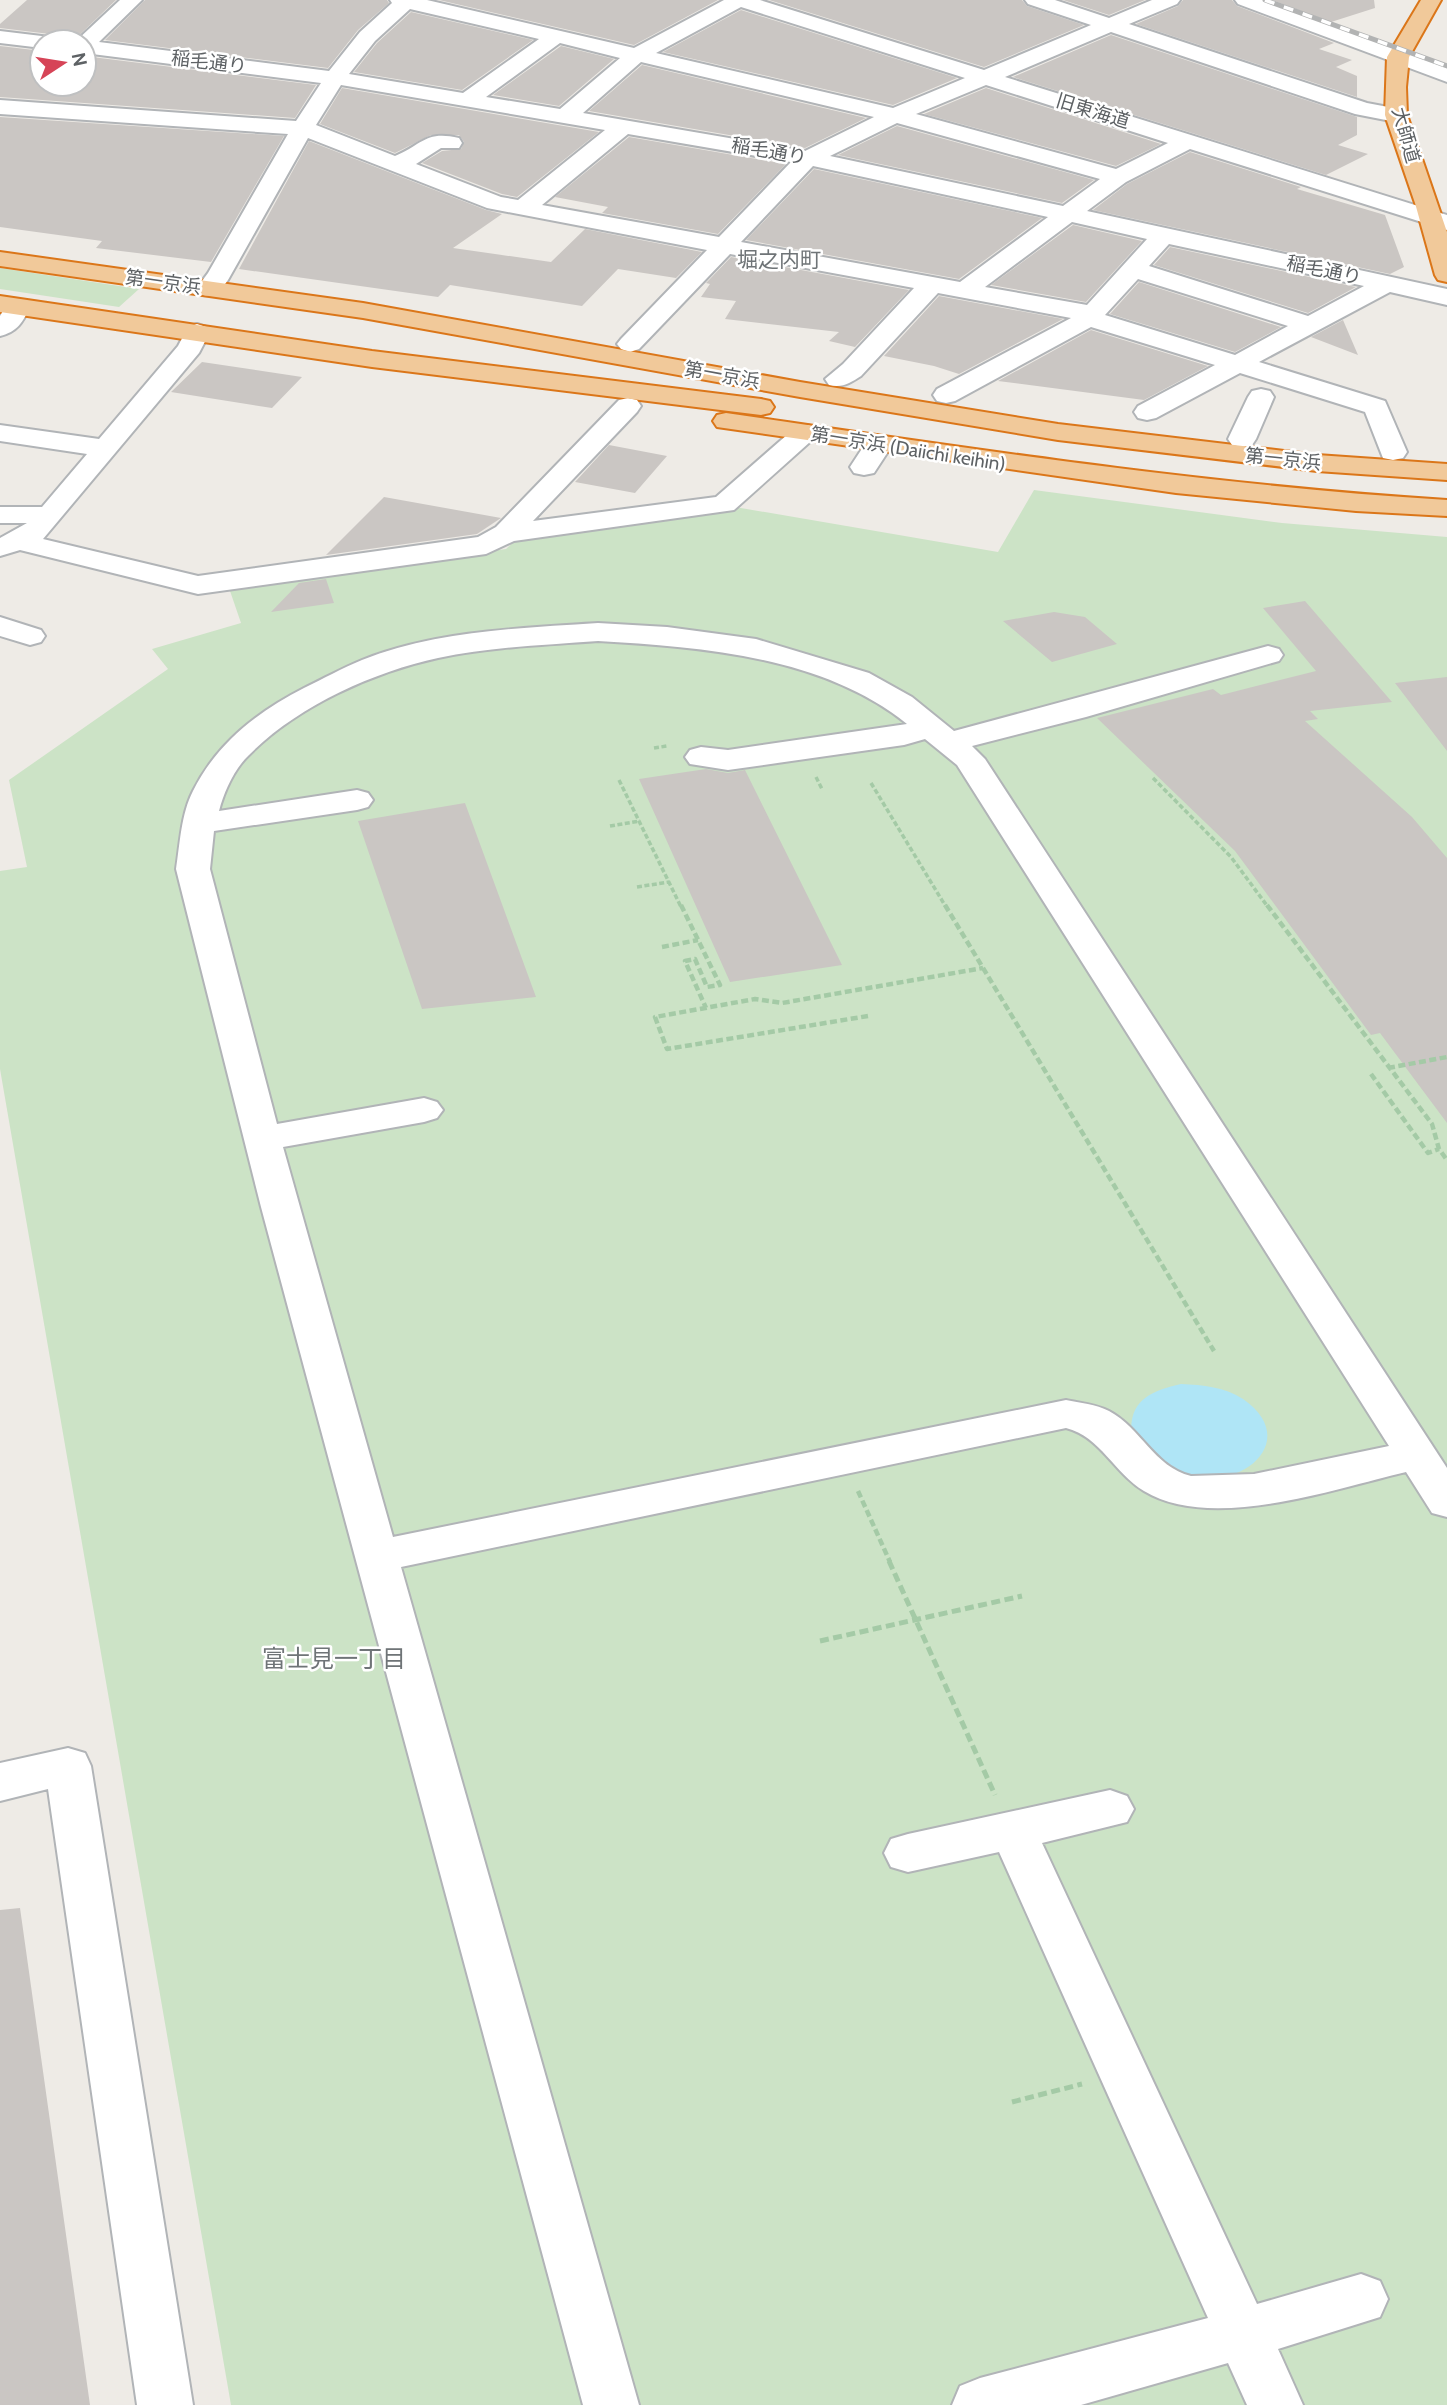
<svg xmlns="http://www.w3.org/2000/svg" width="1447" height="2405" font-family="Cabin,'Noto Sans JP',sans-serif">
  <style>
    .green { fill: #cce3c6 }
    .water { fill: #afe5f6 }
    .building { fill: #cac6c3 }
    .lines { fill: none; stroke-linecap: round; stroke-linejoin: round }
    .minor-casing { stroke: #b1b4b7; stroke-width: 4 }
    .highway-casing { stroke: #db7619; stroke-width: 4 }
    .path-far2 { stroke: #a4caa6; stroke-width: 3.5; stroke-dasharray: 5 2.5; stroke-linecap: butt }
    .path-far1 { stroke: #a4caa6; stroke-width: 4.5; stroke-dasharray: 7 3.5; stroke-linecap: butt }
    .path { stroke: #a4caa6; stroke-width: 5; stroke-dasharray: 9 4.5; stroke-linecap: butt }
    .minor { fill: #fff; fill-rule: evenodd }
    .highway { fill: #f1c99a; fill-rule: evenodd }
    .rail-casing { stroke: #b2b3b3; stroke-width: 5 }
    .rail { stroke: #fff; stroke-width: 3.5; stroke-dasharray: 10; stroke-linecap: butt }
    .labels { text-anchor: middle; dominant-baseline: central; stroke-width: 5; stroke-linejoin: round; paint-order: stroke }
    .far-street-label { font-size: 19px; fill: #5e6265; stroke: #fff }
    .far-neighbourhood-label { font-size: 21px; fill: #6f7477; stroke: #fff }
    .neighbourhood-label { font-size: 24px; fill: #6f7477; stroke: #fff }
  </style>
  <rect width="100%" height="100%" fill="#eeebe6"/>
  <path class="green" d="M0,268l139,21 -20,18 -119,-18z
    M1034,490l248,33 165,14v1868h-1216l-231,-1336v-198l27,-4 -18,-87 159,-111 -16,-20 89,-26 -12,-35 277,-39 15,-14 214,-28 263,45z"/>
  <path class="water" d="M1181,1384c22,1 44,3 62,15 52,36 12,81 -38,80 -10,0 -23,-1 -32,-6 -14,-8 -28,-25 -41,-35 -5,-37 18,-47 49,-54z"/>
  <path class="building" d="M27,0h89l-44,42h-16l-6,-8 -50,-6v-4z
    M145,0h242l2,3 -31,27 -30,38 -223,-28z
    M439,0h279l-84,45z
    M769,0h253l5,6 57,19 -100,42z
    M1063,0h82l-36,15z
    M1183,0h49l5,6 97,37 -15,6 33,11 -16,7 21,9v21l-221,-73 42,-18z
    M1272,0h102l1,8 -44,14z
    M741,10l216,68 -64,27 -230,-53z
    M411,12l122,28 -71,50 -108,-18 23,-29z
    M1111,35l246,82v18l-19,10 30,9 -42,21 -313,-98z
    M0,46l42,5v33h42v-28l232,29 -21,33 -295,-21z
    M561,46l53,13 -55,47 -66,-11z
    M642,65l224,53 -61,30 -216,-37z
    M342,88l257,44 -82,65 -15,-3 -80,-31 20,-12 19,-2 3,-7 -5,-7h-28l-36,18 -75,-29z
    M986,88l175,56 -45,22 -192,-52z
    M0,117l284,19 -73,126 -115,-14 6,-7 -102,-14z
    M897,126l197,54 -32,23 -224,-48z
    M629,137l157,27 -68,70 -116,-21 6,-6 -53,-10z
    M309,141l177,69 16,4 -49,34 98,14 34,-33 117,23 -26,26 -58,-9 -36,37 -132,-21 -12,12 -199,-28z
    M1190,152l111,35 -4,2 88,26 19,52 -14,7 -297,-64 34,-26z
    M814,169l228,49 -83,61 -213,-39z
    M1073,225l69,16 -56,61 -95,-17z
    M1170,247l186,40 -48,26 -154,-48z
    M731,257l178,33 -54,57 -26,-6 10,-9 -114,-13 11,-18 -35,-4 9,-13 -4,-1z
    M1139,282l142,45 -46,25 -125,-38z
    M939,296l124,23 -104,55 -25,-8 -50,-10z
    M1343,320l15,35 -47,-18z
    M1091,330l117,36 -64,34 -146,-19z
    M202,362l100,15 -30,31 -101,-16z
    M609,445l58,11 -32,37 -60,-11z
    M384,497l117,21 -24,16 -151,21z
    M326,579l8,24 -63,9 28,-29z
    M1305,601l87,101 -82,9 8,8 -13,2 107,96 35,41v265l-67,-90 -9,2 -136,-184 -138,-133 116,-29 8,6 95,-24 -53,-63z
    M1054,612l31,5 32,27 -65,18 -49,-41z
    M1447,677v74l-52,-68z
    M706,769l22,4 17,-3 97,195 -112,17 -91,-203z
    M465,803l71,194 -114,12 -64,-188z
    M20,1908l70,497h-90v-495z"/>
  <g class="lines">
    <g class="minor-casing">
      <path id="minor" d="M120,0h22l-43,42 230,29 31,-39 32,-29 -2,-3h37l207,48 90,-48h36l224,70 107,-45 -63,-21 -3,-4h30l54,18 43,-18h28l-3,4 -48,20 238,79 37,7 3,5 -3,5 -8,2 -41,-8 -244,-82 -106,45 442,138v15l-257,-81 -64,33 -39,29 360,78v16l-57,-13 -131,70 126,39 22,51 -4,6 -10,2 -10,-2 -18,-46 -125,-39 -84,45 -9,2 -9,-2 -4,-6 4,-6 77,-41 -124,-38 -136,74 -9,2 -9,-2 -4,-6 4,-6 134,-71 -133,-25 -77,83c-11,7 -18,12 -32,9l-4,-6 18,-15 71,-76 -184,-34 -91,95 -9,3 -9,-3 -4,-5 4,-5 86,-89 -220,-42 -179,-70 -80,142c-9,12 -14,18 -29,14l-3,-5 12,-16 80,-139 -288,-20v-14l296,21 25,-38 -237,-30v-11h-9zM741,7l224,71 -72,30 -237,-55zM410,9l129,30 -76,54 -114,-19 26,-33zM560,43l60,15 -60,51 -74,-12zM641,62l233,55 -69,34 -222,-38zM341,85l264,45 -87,70 -17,-3 -85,-33 25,-16h18l3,-5 -3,-5c-33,-8 -36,6 -64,18l-79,-31zM986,85l182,58 -52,26 -200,-55zM897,123l203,56 -37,27 -233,-50zM628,134l163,28 -72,75 -177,-32zM813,166l235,51 -88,65 -219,-40zM1072,222l75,17 -60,66 -102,-18zM1169,244l195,42 -56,30 -159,-50zM1138,279l150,47 -53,29 -130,-40z
        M1235,0h29l183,68v14l-209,-78z
        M0,31l50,6 3,5h-11v6l-42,-5z
        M17,299l9,3 4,5c-7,15 -13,25 -30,29v-20l8,-14z
        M197,324l9,3 4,5 -11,21 -156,186 155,37 280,-39 18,-10 123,-127 9,-2 9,2 4,6 -4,6 -104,109 183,-24 80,-70 10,-2 10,2 4,6 -86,77 -220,31 -28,13 -288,40 -178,-44 -20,6v-18l27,-15h-27v-16h42l45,-53 -87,-13v-16l99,14 79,-93 10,-19z
        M1261,389l9,2 4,6 -18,42 -4,6 -10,2 -10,-2 -4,-6 20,-42 4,-6z
        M879,436l10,2 4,6 -19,29 -10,2 -10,-2 -4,-6 19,-29z
        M0,617l41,13 4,6 -4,6 -11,3 -30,-9z
        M598,623l69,4 89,12 113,34 43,24 42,34 303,-82 11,-3 11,3 4,6 -4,6 -193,56 -114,29 13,13 462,709v49l-15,-4 -26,-41c-72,17 -195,60 -262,19 -30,-18 -43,-54 -78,-63l-665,139 238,838h-56l-322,-1198 -85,-338c4,-25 5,-55 17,-78 24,-48 64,-79 111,-103 19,-9 38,-20 58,-28 73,-29 158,-32 236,-37zM598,641c103,6 225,15 309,83l-179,26 -27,-3 -11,3 -5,7 5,7 38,6 176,-25 21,-6 32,26 432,681 -135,28 -63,2c-37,-9 -50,-48 -82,-65 -13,-7 -29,-8 -43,-11l-673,137 -110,-390 141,-25 13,-4 6,-8 -6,-8 -13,-4 -147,26 -67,-255 4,-38 143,-21 11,-3 5,-7 -5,-7 -11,-3 -138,21c5,-19 15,-42 30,-56 47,-48 124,-83 189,-97 52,-11 107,-13 160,-17z
        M68,1748l17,5 6,13 102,639h-56l-89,-616 -48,12v-38z
        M1110,1790l17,6 7,13 -7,13 -85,21 215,461 104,-30 19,7 8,18 -8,18 -102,32 25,56h-56l-19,-42 -147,42h-129l8,-19 20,-8 228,-60 -209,-466 -91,20 -17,-5 -7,-14 7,-14 17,-5z"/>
    </g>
    <g class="highway-casing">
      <path id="highway" d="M1421,0h20l-32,57 -3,30 1,28 40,117v50l-9,-2 -3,-5 -20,-72 -30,-88 2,-58z
        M0,252l363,51 437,79 258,42 259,31 130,9v16l-130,-9 -259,-31 -258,-43 -437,-79 -363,-52z
        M0,296l372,55 389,48 9,2 4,6 -4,6 -9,2 -389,-48 -372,-55z
        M726,413c240,35 479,72 721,87v16l-91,-5 -180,-18 -459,-66 -4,-6 4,-6z"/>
    </g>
    <path class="path-far2" d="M654,748l13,-2
      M816,777l6,12
      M1153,778l78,79 37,50
      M619,780l62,127
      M871,783l75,124
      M610,826l30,-5
      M637,887l32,-5"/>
    <path class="path-far1" d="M681,905l39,80 -13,2 -12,-28 -10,2 21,47
      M945,905l269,446
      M1267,905l165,219 7,25 8,11
      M662,947l36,-7
      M868,1016l-201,33 -12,-32 100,-18 27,4 201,-35
      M1388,1068l59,-11
      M1371,1074l57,79 11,-4
      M858,1491l32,71"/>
    <path class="path" d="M889,1561l106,234
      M820,1641l202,-45
      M1012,2102l70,-18"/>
    <use href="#minor" class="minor"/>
    <use href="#highway" class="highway"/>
    <g class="rail-casing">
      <path id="rail" d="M1265,0l182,66"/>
    </g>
    <use href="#rail" class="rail"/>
  </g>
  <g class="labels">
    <g class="far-street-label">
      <text transform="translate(209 62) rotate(7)">稲毛通り</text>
      <text transform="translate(1093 111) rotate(17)">旧東海道</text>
      <text transform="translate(1406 135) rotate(74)">大師道</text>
      <text transform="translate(769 151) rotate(10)">稲毛通り</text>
      <text transform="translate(1324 270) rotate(12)">稲毛通り</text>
      <text transform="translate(163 282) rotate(8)">第一京浜</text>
      <text transform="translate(722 375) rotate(10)">第一京浜</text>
      <text transform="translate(908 449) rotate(9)">第一京浜 (Daiichi keihin)</text>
      <text transform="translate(1283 459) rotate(6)">第一京浜</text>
    </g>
    <g class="far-neighbourhood-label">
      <text x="779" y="259">堀之内町</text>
    </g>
    <g class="neighbourhood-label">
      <text x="334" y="1658">富士見一丁目</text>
    </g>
  </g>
  <g transform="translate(63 63) rotate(78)"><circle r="33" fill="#ffffff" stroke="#bfc0c1" stroke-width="2"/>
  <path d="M0-5L12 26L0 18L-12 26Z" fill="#d64457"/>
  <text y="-10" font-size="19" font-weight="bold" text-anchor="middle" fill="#5e6265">N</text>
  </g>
</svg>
